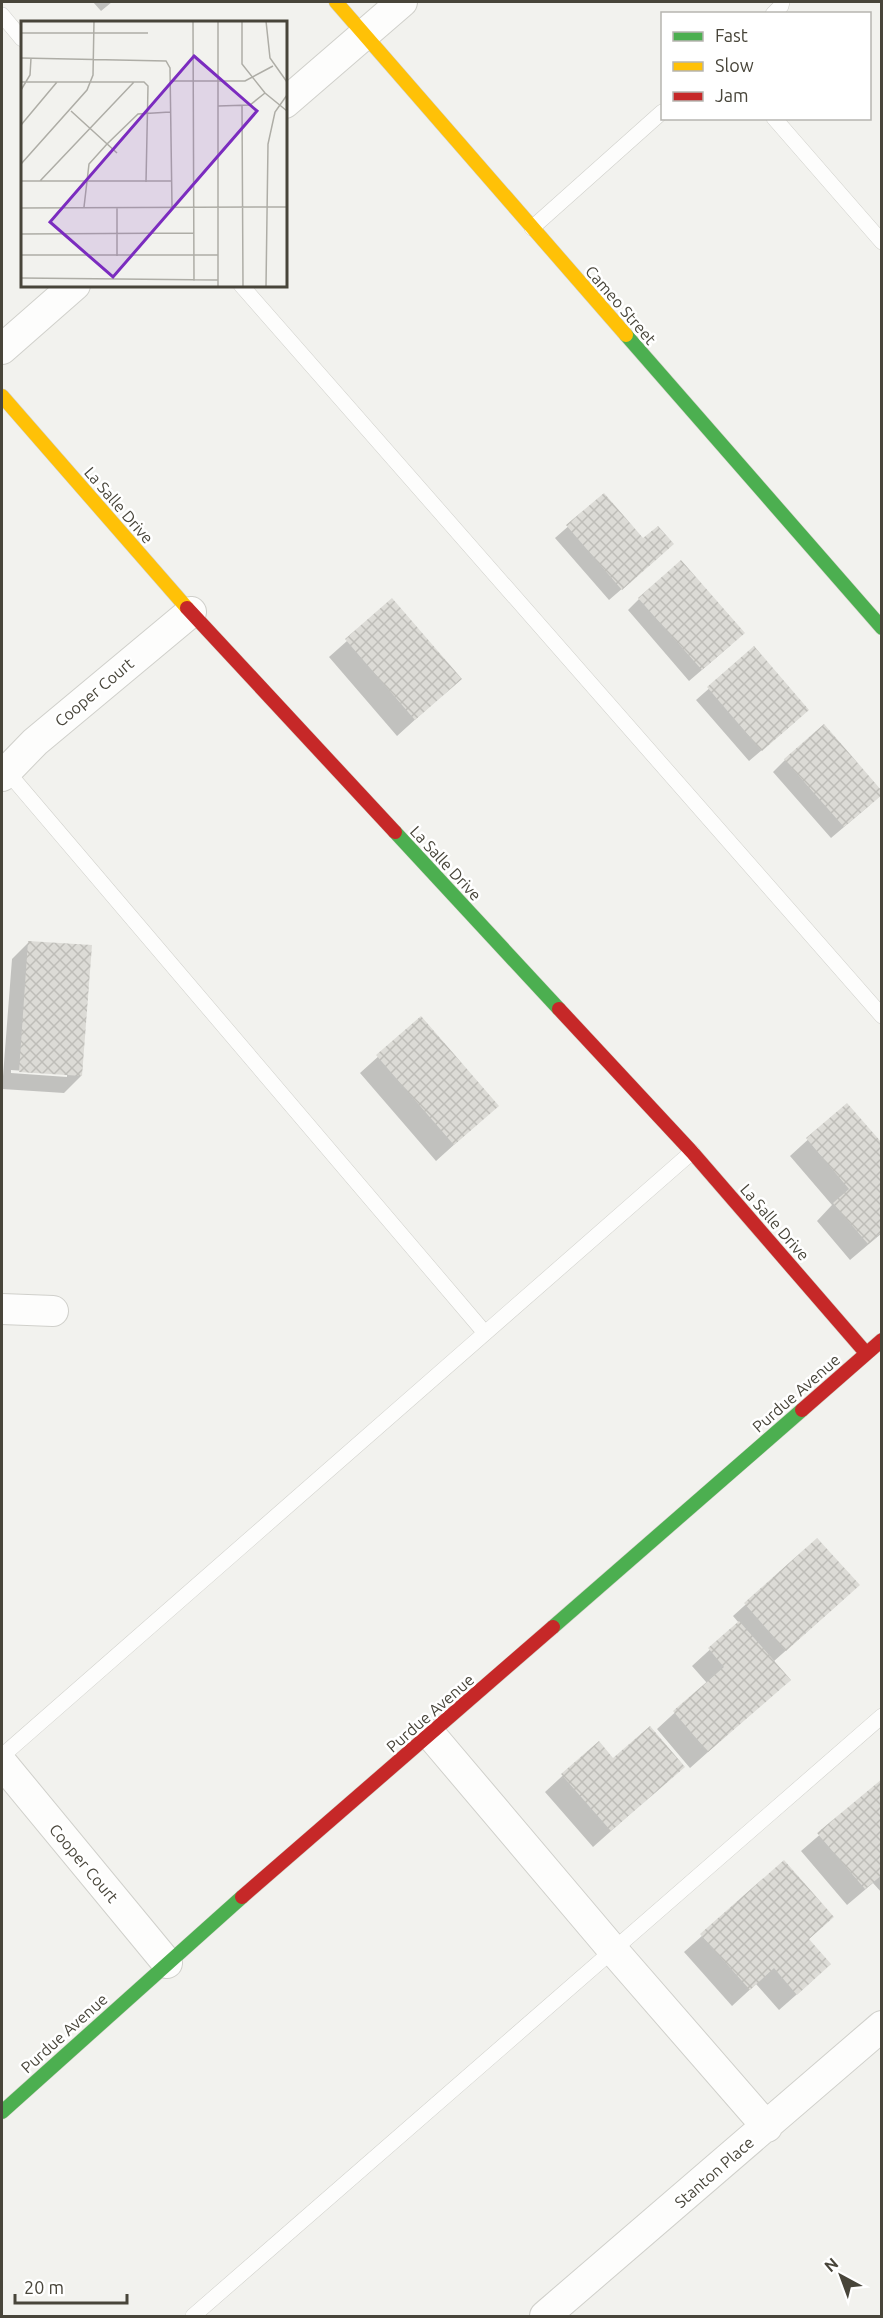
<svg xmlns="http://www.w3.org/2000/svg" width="883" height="2318" font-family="Ubuntu,sans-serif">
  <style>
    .shadow { fill: #0003; fill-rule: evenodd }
    .building { fill: url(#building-cross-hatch) }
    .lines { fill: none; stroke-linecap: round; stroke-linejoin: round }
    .lane-casing { stroke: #d0d0cb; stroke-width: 16 }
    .street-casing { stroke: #d0d0cb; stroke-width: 32 }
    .fast-casing { stroke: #d0d0c6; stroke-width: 15 }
    .slow-casing { stroke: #d0d0c6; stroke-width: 15 }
    .jam-casing { stroke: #d0d0c6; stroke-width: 15 }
    .lane { stroke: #fdfdfc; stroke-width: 15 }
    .street { stroke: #fdfdfc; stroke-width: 30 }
    .fast { stroke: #4caf50; stroke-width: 14 }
    .slow { stroke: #ffc107; stroke-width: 14 }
    .jam { stroke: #c62828; stroke-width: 14 }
    .labels { text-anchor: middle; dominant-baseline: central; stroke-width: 5; stroke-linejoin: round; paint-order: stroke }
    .street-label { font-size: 16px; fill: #48453a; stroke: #fff }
    .inset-road { fill: none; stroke: #aeada6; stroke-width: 1.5 }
    .view { fill: #7b2cbf; fill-opacity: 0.15; stroke: #7b2cbf; stroke-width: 3 }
    .inset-edge { fill: none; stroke: #48453a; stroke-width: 3 }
  </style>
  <defs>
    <pattern id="building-cross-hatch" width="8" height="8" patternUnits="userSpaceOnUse" patternTransform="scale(1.5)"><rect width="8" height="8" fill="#dcdbd6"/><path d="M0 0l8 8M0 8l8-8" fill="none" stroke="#bebdb8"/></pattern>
  </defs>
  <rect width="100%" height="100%" fill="#f2f2ee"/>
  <path class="shadow" d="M93,2h19l-11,9z
    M604,495l39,45 17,16 -51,44 -54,-62z
    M639,599l92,46 -42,36 -61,-71z
    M392,601l68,78 -63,57 -68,-79z
    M754,649l41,73 -46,39 -53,-61z
    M785,760l85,45 -39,33 -58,-66z
    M29,942l52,134 -17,17 -62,-4 10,-130zM11,1070l56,4v3l-56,-4z
    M421,1018l76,88 -61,55 -76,-88z
    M846,1105l36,40v88l-32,27 -33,-39 15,-16 -42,-49z
    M817,1540l29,57 -73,65 16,18 -99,88 -33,-39 50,-46 -15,-17 47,-43 -6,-7z
    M598,1743l15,17 70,7 -90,80 -48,-55z
    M882,1781v112l-9,-10 -26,22 -46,-54z
    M784,1863l48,54 -24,23 4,41 -33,29 -23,-26 -24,22 -48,-54z"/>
  <path class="building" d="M604,493l39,45 15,-12 16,18 -52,46 -56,-65z
    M681,560l64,73 -43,37 -64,-72z
    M392,598l70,81 -47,41 -70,-81z
    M754,646l55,64 -47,41 -55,-64z
    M824,724l58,67v4l-38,32 -60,-68z
    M28,941l64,4 -10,131 -63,-4z
    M421,1016l78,90 -45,39 -78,-90z
    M847,1103l35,40v89l-14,12 -35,-41 16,-14 -43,-51z
    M817,1538l43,47 -74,66 -42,-48z
    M739,1621l52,59 -83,72 -35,-41 51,-44 -16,-19z
    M650,1726l35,41 -74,64 -50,-57 38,-33 14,17z
    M882,1779v96l-17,14 -48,-56z
    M784,1860l50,57 -25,22 22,25 -34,31 -23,-27 -24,22 -50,-56z"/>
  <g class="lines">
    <g class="lane-casing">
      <path id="lane" d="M773,14l8,-8 1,-4
        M2,15l20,24
        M774,118l108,124
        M532,228l130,-116
        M241,285l641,731
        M5,769l480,564
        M2,1756l690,-604
        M193,2316l689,-600"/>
    </g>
    <g class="street-casing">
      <path id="street" d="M285,103l117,-101
        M2,349l73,-64
        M2,776l33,-34 156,-130
        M2,1309l51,2
        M431,1735l182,215 154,177
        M2,1763l165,200
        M545,2316l337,-290"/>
    </g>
    <g class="fast-casing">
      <path id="fast" d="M626,335l256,293
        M395,832l164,177
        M553,1627l249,-217
        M2,2112l240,-215"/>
    </g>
    <g class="slow-casing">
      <path id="slow" d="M336,2l290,333
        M2,396l185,212"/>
    </g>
    <g class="jam-casing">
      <path id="jam" d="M187,608l208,224
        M559,1009l133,143 174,201
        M802,1410l80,-70
        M242,1897l311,-270"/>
    </g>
    <use href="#lane" class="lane"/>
    <use href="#street" class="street"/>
    <use href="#fast" class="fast"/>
    <use href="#slow" class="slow"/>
    <use href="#jam" class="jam"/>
  </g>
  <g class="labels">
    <g class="street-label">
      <text transform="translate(621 305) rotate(49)">Cameo Street</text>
      <text transform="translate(119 505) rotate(49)">La Salle Drive</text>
      <text transform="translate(94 692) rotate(-40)">Cooper Court</text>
      <text transform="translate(446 863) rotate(47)">La Salle Drive</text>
      <text transform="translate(775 1222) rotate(49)">La Salle Drive</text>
      <text transform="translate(796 1393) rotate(-41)">Purdue Avenue</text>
      <text transform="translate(430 1713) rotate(-41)">Purdue Avenue</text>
      <text transform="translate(84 1863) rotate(50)">Cooper Court</text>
      <text transform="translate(64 2033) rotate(-42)">Purdue Avenue</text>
      <text transform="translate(714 2172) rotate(-41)">Stanton Place</text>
    </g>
  </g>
  <g transform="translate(21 21)">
    <rect width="266" height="266" fill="#f2f2ee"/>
    <path class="inset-road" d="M172,0l1,260M197,0v265M221,0v43l23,29 22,18M245,0l4,37 17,24M0,12h127M0,37l145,3 4,7 2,139M149,60h75l28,-15M0,61h123l4,4 -2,96M0,69l9,-15 1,-17M221,84l1,181M197,85l32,-1 15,-12M50,90l46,42M0,104l36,-43M0,143l66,-74 6,-15 1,-54M0,160h151M19,160l94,-99M63,186l5,-43 18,-20 31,-30 32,-2M0,187l266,-1M0,213l173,-1M0,234h197M96,235v-49M0,257l197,2M245,265l2,-142 7,-32 12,-17"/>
    <path class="view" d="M173,35l63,55 -144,166 -63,-55z"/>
    <rect width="266" height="266" class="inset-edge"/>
  </g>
  <rect width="883" height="2318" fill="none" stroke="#48453a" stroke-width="6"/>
  <rect x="661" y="12" width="210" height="108" fill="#ffffff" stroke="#b6b5b0" stroke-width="1.5"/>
  <rect x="673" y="32" width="30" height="9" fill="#4caf50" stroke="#b6b5b0" stroke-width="1.5"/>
  <text x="715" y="42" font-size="18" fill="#48453a">Fast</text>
  <rect x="673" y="62" width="30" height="9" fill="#ffc107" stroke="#b6b5b0" stroke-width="1.5"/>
  <text x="715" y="72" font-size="18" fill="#48453a">Slow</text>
  <rect x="673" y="92" width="30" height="9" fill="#c62828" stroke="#b6b5b0" stroke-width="1.5"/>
  <text x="715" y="102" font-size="18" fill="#48453a">Jam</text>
  <g transform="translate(841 2276) rotate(319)" stroke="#ffffff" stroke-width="4.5" paint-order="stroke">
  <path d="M0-4.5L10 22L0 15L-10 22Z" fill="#48453a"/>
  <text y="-9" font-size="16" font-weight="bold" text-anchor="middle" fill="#48453a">N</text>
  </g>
  <path d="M15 2294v9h112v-9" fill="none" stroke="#48453a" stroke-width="3"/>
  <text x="24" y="2294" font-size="18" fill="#48453a" stroke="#ffffff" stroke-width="4.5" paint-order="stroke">20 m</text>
</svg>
